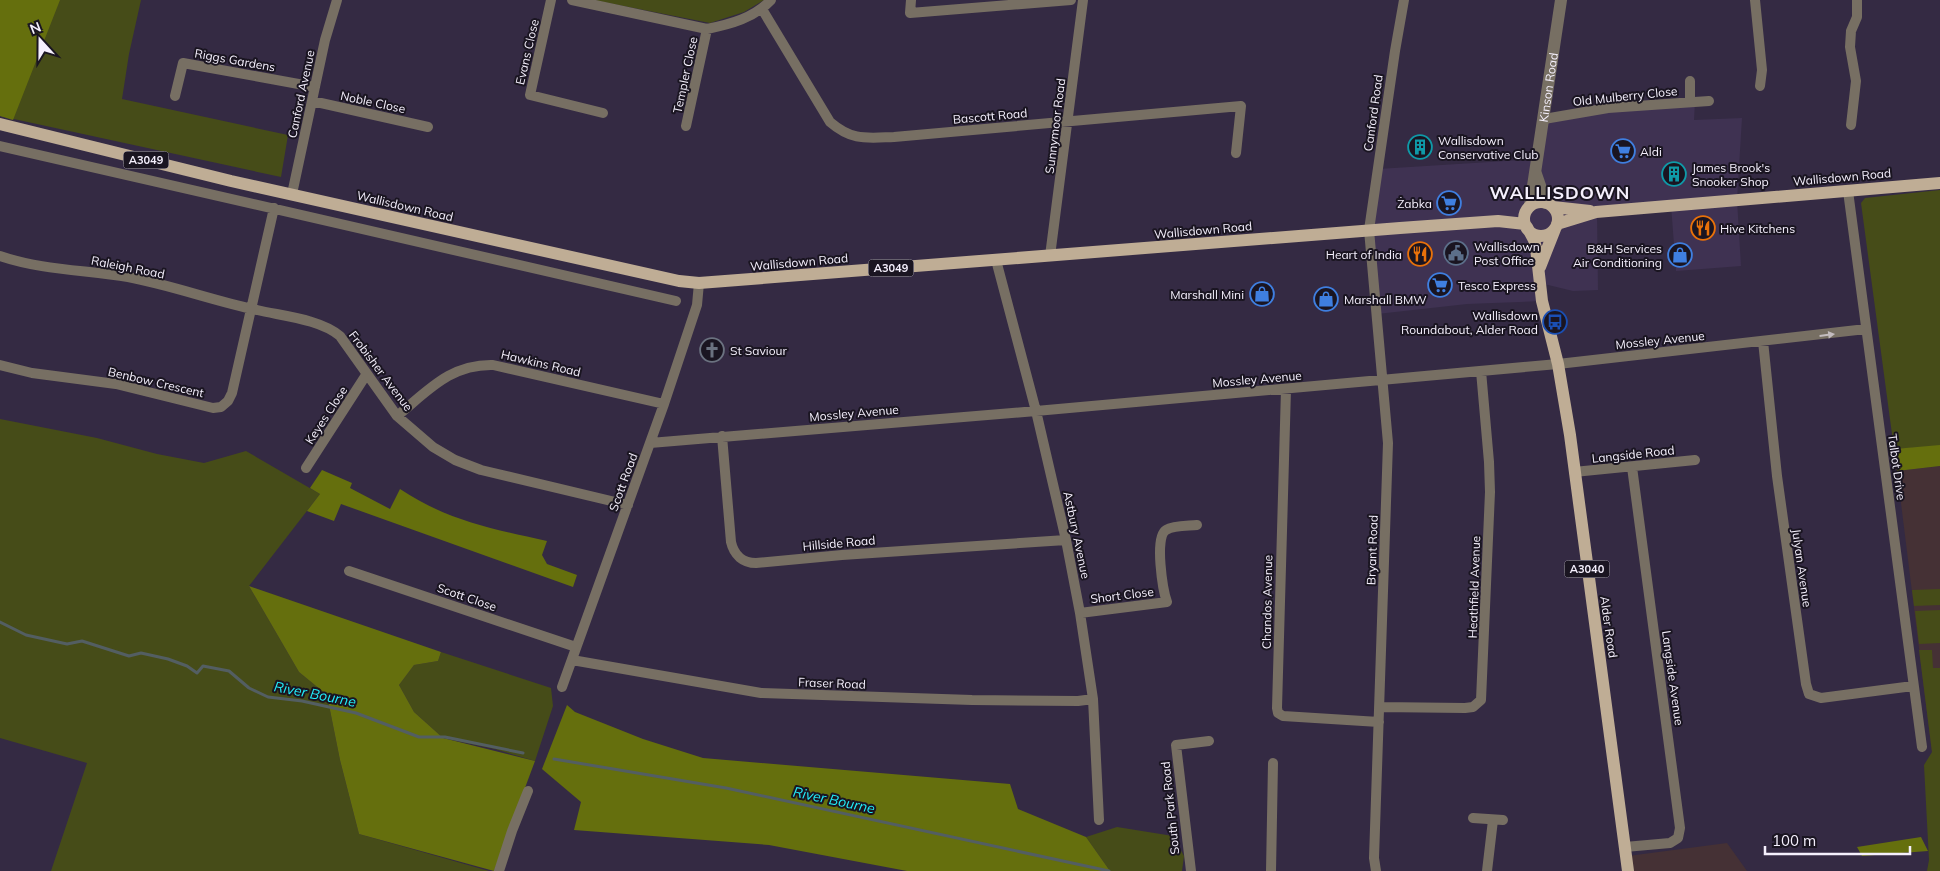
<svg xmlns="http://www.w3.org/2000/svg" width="1940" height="871" font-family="Mulish,sans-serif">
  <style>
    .built { fill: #3f3252 }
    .education { fill: #453135 }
    .green { fill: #464c18 }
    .forest { fill: #656f0d }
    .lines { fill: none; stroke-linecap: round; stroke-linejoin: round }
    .stream { stroke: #535e62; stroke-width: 3 }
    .minor { stroke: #776f63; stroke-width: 10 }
    .tertiary { stroke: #776f63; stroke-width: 12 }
    .primary { stroke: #bfad95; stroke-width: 12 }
    .oneway { fill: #c3bcbf }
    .labels { text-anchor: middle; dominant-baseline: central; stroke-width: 4; stroke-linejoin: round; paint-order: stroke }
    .shield { fill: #1a1521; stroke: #b3aebb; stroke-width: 1 }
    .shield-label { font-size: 11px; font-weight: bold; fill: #f5f0fd }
    .street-label { font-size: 12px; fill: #f5f0fd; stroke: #1a1521 }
    .poi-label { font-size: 12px; fill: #f5f0fd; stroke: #1a1521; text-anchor: start }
    .water-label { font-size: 14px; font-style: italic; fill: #22edf9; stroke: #1a1521 }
    .district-label { font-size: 18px; font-weight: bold; letter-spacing: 1px; fill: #f5f0fd; stroke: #1a1521 }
  </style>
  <rect width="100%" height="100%" fill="#342a43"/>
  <path class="built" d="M1695,102l-1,18 48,-2 -5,82 4,66 -65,5 -5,-66 -74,7 1,78 -25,1 -33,-8 2,18 -75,3 -90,10 -8,-77 9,-68 160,-10 6,-40z"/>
  <path class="education" d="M1940,466v286l-8,1 -35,-282z
    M1727,843l20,28h-116l-3,-15z"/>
  <path class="green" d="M0,0h141l-12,54 -7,45 166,36 -7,42 -281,-61z
    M593,0h171l-20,12 -34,11z
    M1940,190v256l-46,3 -33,-246 4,-5z
    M0,419l97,19 60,16 47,9 42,-12 74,43 -71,92 50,86 28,23 13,65 19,74 130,37h-438l36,-108 -87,-25z
    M1940,589v16l-26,1 -2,-16z
    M1940,610v33l-21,1 -4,-33z
    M1919,650h13l1,18h7v203h-13l2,-11 -5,-95 8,-13z
    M441,652l110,36 2,18 -18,55 -40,-12 -52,-11 -29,-26 -15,-27 15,-20 24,-4z
    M1117,827l56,9 11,20 -2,15h-72l-24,-34z"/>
  <path class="forest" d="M0,0h60l-47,120 -13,-4z
    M1940,445v21l-43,5 -3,-22z
    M322,470l30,13 -2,5 40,21 10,-20c48,32 93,40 147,52l-5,14 5,9 30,11 -4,12 -232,-83 -7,17 -27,-10 13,-17 -10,-6z
    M249,586l192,66 -3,9 -24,4 -15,20 15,27 29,26 92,23 -41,110 -135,-37 -19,-74 -13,-65 -28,-23z
    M567,705l8,7 68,27 60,19 307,26 8,25 68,28 24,34h-203l-138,-26 -195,-15 7,-28 -39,-33z
    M1921,837l7,14 -66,5 -5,-9z"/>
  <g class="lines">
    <path class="stream" d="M0,622l26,13 41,9 15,-3 47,15 12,-3 27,6 19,7 10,7 6,-7 26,5 20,17 19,9 34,4 54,12 63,24h26l78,16
      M554,759l172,29 383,83"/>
    <path class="minor" d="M551,0l-21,95 73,18
      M572,0l135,29c24,-5 47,-11 64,-29
      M911,0l-1,13 161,-13
      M1755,0l7,70 -2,16
      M762,9l68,113c22,19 36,16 64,15l347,-31 -5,47
      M1690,81v21
      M175,96l8,-33 132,24
      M312,101l116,26
      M1544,119l64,-11 101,-7
      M1851,125l5,-44 -6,-34 1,-16 6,-14v-17
      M686,126l21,-97
      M0,146l676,155
      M1848,191l74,556
      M292,194l33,-154 12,-40
      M0,256c41,14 85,14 128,21 43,8 86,24 129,33 25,6 63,9 83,26l57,80 36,31 22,13 26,10 147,35
      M1050,256l33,-256
      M996,260l40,151 30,129 14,73 13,86 6,121
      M1763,341l14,135 29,208 3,10 12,4 92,-12
      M0,365l32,8 84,11 97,24 8,-1 7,-6 4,-8 42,-185
      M1286,389l-9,319 1,5 5,3 96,6
      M397,416c31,-25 53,-52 96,-51l171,39
      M722,436l9,106c3,13 12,21 25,21l86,-8 224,-15
      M650,443l386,-32 522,-47 308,-35
      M306,468l60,-93
      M1574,472l121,-12
      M349,571l227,76
      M1080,613l87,-11c-4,-11 -13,-65 -1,-72 8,-5 22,-4 31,-5
      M572,660l189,33 211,7 106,1 15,-2
      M562,687l102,-283 33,-99 2,-22
      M1379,707l86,1 8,-1 8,-7 9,-208 -1,-30 -8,-91
      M1473,818l30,2
      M1625,847l45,-4 8,-5 2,-10 -48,-361
      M499,871l13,-40 16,-40
      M1191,871l-15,-126 33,-4
      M1271,871l2,-108
      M1376,871l-2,-13 14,-415 -19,-213 26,-179 9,-51
      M1487,871l6,-51"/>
    <g class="tertiary">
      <path d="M1536,174l10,29"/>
      <path id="s1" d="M1530,206l31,-206"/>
    </g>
    <path class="primary" d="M0,124l231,57 448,100 20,2 701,-55 98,-7 27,3
      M1524 219a17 17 0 1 1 34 0a17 17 0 1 1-34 0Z
      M1553,207l37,4
      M1557,224l39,-12 344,-29
      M1527,227l7,13 2,8 6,53 16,63 12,71 58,436
      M1540,267l15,-38"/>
  </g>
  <defs><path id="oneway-solid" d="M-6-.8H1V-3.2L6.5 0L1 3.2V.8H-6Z" transform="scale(1.25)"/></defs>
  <use class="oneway" href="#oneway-solid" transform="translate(1827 335) rotate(-7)"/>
  <defs>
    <g id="building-ring" transform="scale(1.25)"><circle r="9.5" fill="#1a1521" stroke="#0f9aa8" stroke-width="1.5"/><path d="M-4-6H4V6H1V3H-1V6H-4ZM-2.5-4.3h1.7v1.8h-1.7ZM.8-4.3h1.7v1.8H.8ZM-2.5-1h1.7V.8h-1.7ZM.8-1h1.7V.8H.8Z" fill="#0f9aa8"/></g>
    <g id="supermarket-ring" transform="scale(1.25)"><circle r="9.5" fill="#1a1521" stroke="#3f7fe0" stroke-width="1.5"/><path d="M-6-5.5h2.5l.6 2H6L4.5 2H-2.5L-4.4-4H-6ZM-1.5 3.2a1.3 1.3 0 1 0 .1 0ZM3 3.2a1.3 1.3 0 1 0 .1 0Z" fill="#3f7fe0"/></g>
    <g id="restaurant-ring" transform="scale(1.25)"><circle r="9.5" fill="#1a1521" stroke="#e8710a" stroke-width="1.5"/><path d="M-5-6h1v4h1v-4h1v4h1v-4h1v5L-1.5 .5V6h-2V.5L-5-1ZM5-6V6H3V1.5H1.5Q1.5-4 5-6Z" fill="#e8710a"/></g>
    <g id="civic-ring" transform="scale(1.25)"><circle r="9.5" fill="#1a1521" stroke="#5c6f8a" stroke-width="1.5"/><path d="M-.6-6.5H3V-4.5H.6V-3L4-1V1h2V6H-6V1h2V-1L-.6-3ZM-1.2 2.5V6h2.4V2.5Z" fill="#5c6f8a"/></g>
    <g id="shop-ring" transform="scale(1.25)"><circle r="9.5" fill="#1a1521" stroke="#3f7fe0" stroke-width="1.5"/><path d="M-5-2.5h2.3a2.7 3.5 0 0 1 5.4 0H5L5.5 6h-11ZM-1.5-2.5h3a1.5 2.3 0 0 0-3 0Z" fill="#3f7fe0"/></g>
    <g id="bus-ring" transform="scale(1.25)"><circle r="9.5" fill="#1a1521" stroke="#1a4fb4" stroke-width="1.5"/><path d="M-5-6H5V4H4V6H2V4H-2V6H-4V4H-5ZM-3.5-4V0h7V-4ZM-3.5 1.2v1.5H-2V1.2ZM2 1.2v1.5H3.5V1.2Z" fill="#1a4fb4"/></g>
    <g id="church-ring" transform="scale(1.25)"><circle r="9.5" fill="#1a1521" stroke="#6b7280" stroke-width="1.5"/><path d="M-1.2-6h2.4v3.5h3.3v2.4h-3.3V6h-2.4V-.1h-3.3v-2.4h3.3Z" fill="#6b7280"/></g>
  </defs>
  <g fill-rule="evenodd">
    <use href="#building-ring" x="1420" y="147"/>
    <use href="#supermarket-ring" x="1623" y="151"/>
    <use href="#building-ring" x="1674" y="174"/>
    <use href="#supermarket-ring" x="1449" y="203"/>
    <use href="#restaurant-ring" x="1703" y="228"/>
    <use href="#civic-ring" x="1456" y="253"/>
    <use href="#restaurant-ring" x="1420" y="254"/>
    <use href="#shop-ring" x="1680" y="255"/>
    <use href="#supermarket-ring" x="1440" y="285"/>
    <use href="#shop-ring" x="1262" y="294"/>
    <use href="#shop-ring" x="1326" y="299"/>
    <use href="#bus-ring" x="1555" y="322"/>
    <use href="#church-ring" x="712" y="350"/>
  </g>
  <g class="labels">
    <g class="shield">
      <rect x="123.5" y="151.5" width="45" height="17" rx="4"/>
      <rect x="868.5" y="259.5" width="45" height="17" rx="4"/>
      <rect x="1564.5" y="560.5" width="45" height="17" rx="4"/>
    </g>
    <g class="shield-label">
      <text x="146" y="160">A3049</text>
      <text x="891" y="268">A3049</text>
      <text x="1587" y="569">A3040</text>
    </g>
    <g class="street-label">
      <text transform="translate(527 52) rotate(-77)">Evans Close</text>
      <text transform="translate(235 60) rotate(10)">Riggs Gardens</text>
      <text transform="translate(685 75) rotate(-78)">Templer Close</text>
      <text stroke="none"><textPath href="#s1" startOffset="120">Kinson Road</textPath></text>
      <text transform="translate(301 94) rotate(-78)">Canford Avenue</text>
      <text transform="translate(1625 96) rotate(-6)">Old Mulberry Close</text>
      <text transform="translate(373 102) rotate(12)">Noble Close</text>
      <text transform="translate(1373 113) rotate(-82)">Canford Road</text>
      <text transform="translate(990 116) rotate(-5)">Bascott Road</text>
      <text transform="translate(1055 126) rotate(-83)">Sunnymoor Road</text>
      <text transform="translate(1842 177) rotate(-5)">Wallisdown Road</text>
      <text transform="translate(405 206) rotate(13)">Wallisdown Road</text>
      <text transform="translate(1203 230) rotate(-5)">Wallisdown Road</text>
      <text transform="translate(799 262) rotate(-5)">Wallisdown Road</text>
      <text transform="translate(128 267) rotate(11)">Raleigh Road</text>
      <text transform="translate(1660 340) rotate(-6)">Mossley Avenue</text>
      <text transform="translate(541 363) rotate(13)">Hawkins Road</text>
      <text transform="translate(381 371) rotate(53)">Frobisher Avenue</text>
      <text transform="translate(1257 379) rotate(-5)">Mossley Avenue</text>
      <text transform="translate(156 382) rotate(13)">Benbow Crescent</text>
      <text transform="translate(854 413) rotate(-5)">Mossley Avenue</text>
      <text transform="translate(326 415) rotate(-57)">Keyes Close</text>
      <text transform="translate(1633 454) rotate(-6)">Langside Road</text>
      <text transform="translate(1897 467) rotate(82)">Talbot Drive</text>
      <text transform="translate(623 482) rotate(-70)">Scott Road</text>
      <text transform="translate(1077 535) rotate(78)">Astbury Avenue</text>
      <text transform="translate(839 543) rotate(-5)">Hillside Road</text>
      <text transform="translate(1372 550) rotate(-88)">Bryant Road</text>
      <text transform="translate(1802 568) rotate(82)">Julyan Avenue</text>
      <text transform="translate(1474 587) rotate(-88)">Heathfield Avenue</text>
      <text transform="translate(1122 595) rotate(-7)">Short Close</text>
      <text transform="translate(467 597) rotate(19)">Scott Close</text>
      <text transform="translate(1267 602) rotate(-89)">Chandos Avenue</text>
      <text transform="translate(1609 627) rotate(82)">Alder Road</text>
      <text transform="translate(1673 678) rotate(82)">Langside Avenue</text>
      <text transform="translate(832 683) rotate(2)">Fraser Road</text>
      <text transform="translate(1170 808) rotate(-96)">South Park Road</text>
    </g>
    <g class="poi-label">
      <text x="1438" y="140">Wallisdown<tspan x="1438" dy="14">Conservative Club</tspan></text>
      <text x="1640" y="151">Aldi</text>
      <text x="1692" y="167">James Brook's<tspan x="1692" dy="14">Snooker Shop</tspan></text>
      <text x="1432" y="203" text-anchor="end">Żabka</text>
      <text x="1720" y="228">Hive Kitchens</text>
      <text x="1474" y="246">Wallisdown<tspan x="1474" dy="14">Post Office</tspan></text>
      <text x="1662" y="248" text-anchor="end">B&amp;H Services<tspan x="1662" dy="14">Air Conditioning</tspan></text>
      <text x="1402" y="254" text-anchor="end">Heart of India</text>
      <text x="1458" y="285">Tesco Express</text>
      <text x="1244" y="294" text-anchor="end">Marshall Mini</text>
      <text x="1344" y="299">Marshall BMW</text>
      <text x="1538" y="315" text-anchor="end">Wallisdown<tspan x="1538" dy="14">Roundabout, Alder Road</tspan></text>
      <text x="730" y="350">St Saviour</text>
    </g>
    <g class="water-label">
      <text transform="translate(315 694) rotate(11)">River Bourne</text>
      <text transform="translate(834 800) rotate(12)">River Bourne</text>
    </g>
    <g class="district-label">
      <text x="1560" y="192">WALLISDOWN</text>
    </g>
  </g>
  <g transform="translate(40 40) rotate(339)" stroke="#1a1521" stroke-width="4" paint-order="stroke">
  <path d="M0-4L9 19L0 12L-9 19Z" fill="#f5f0fd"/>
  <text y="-8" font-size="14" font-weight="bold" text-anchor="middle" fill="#f5f0fd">N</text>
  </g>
  <path d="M1765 846v8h145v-8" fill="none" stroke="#f5f0fd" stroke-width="2.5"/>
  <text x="1772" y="846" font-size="15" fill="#f5f0fd" stroke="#1a1521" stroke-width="4" paint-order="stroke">100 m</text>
</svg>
